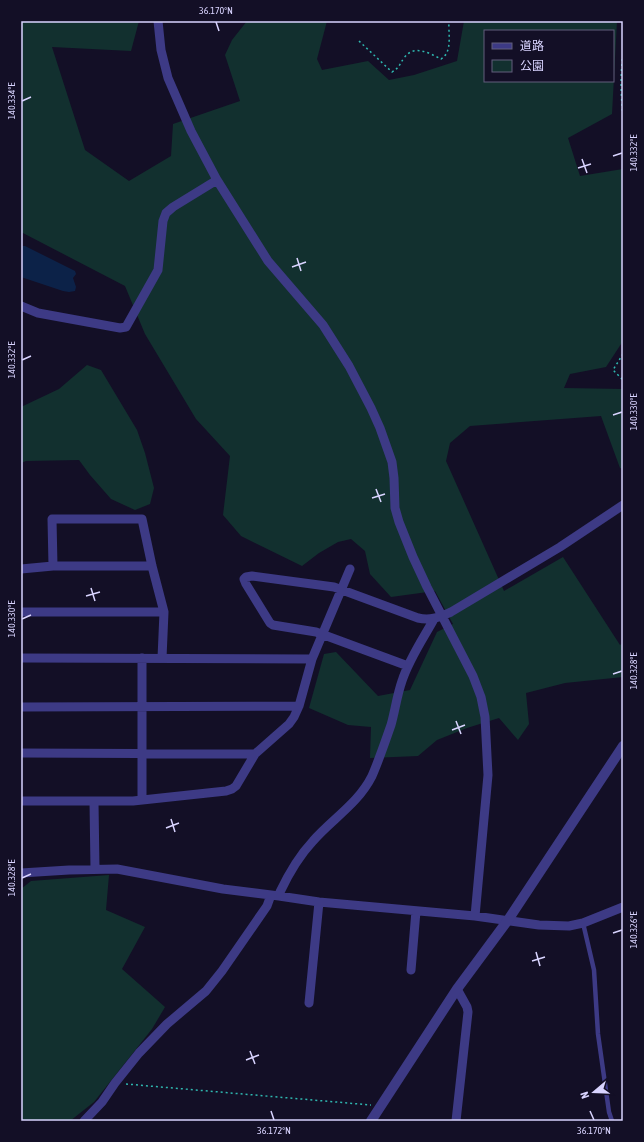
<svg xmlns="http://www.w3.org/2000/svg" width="644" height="1142" font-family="'Asap Condensed','Noto Sans JP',sans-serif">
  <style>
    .green { fill: #12302f; fill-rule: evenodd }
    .water { fill: #0c2248 }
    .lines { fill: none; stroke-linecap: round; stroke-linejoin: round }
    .path { stroke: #2fb8b0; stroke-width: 1.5; stroke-dasharray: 2 3; stroke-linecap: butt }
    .service { stroke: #3d3a85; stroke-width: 4.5 }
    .minor { stroke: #3d3a85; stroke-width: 9 }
    .tertiary { stroke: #3d3a85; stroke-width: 10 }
    .ticks { fill: none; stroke: #d9d4ff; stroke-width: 1.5 }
    .neatline { fill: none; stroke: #d9d4ff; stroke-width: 1.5 }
    .ticks-label { font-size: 10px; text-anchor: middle; fill: #d9d4ff }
  </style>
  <rect width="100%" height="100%" fill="#130f26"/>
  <path class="green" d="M21,21h118l-8,30 -79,-4 33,103 44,31 42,-25 2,-32 67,-23 -15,-46 7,-15 15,-19h80l-10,38 5,11 46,-9 21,19 25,-5 43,-14 7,-40h153l-5,93 -44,24 12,38 43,-7v172l-17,26 -36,7 -6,14 59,1v80l-3,-1 -19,-52 -131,10 -20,17 -4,18 58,130 59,-34 57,88 3,-2v34l-58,6 -39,10 3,31 -11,16 -19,-22 -32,10 -30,12 -19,16 -48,2 1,-31 -23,-2 -39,-17 15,-54 12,-2 42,44 32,-6 27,-58 16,-8 -18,-33 -44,6 -21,-23 -5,-23 -14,-12 -13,3 -19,11 -17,13 -61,-30 -18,-21 7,-59 -34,-37 -51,-85 -20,-48 -104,-54zM485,31h128v50h-128z
    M87,365l14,5 36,60 8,23 9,35 -4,16 -15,6 -24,-11 -21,-24 -11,-15 -53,1 -5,2v-56l38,-18z
    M109,875l-3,35 39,17 -23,42 43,38 -13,22 -58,73 -24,19h-49v-232l10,-8z"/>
  <path class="water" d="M21,246h4l50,25 1,3 -3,4 3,9 -1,4 -6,1 -6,-1 -42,-14z"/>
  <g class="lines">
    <path class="path" d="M359,41l33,31c8,-5 7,-7 12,-14 10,-14 25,-5 37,1 12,-7 7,-26 8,-38
      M623,54c-3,22 -2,42 0,63
      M623,354l-10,16 10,10
      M126,1084l245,21"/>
    <path class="service" d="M583,923l11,47 4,64 11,78 3,9"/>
    <path class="minor" d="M158,21l3,29 7,28 23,53 26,49 51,81 55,64 26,41 22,42 9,20 12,34 2,16 1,30 4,14 14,35 14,30 46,89 8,21 4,20 3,58 -13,141
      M21,306l17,7 82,15 6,-1 32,-57 5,-49 3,-8 7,-6 44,-27
      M53,566l-1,-47h90l10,47 12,46 -2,46
      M21,569l32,-3h99
      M21,612h143
      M21,658l291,1
      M408,666l-92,-34 -43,-7 -3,-2 -24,-39 -2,-5 2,-2 6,-1 82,11 84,31c13,3 21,-1 33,-6l109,-65 63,-42
      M21,707l278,-1
      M21,753l234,1
      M142,800v-142
      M21,801h112l93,-10 6,-2 4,-3 19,-32 34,-30 5,-7 5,-11 13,-47 38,-90
      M94,802l1,67
      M21,873l48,-3 48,-1 106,20 56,7 40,6 156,14 64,9 30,1 14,-3 40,-16
      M279,896l1,-4c9,-19 19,-36 33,-51 19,-22 45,-37 59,-65 7,-16 13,-34 19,-51 4,-14 6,-30 11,-44 7,-22 21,-42 32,-62
      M411,970l5,-59
      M309,1003l10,-101
      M84,1121l18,-19 13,-19 24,-30 28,-29 39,-33 16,-20 45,-65 4,-11
      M456,1121l12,-109 -1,-5 -10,-18"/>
    <path class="tertiary" d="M371,1121l86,-132 51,-69 115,-174"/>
  </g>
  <path class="ticks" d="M216,22l3,9M22,101l9,-4M613,156l9,-3M582,159l5,14M578,168l13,-4M297,258l4,13M292,267l14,-5M22,360l9,-4M613,415l9,-3M376,489l5,13M372,498l13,-4M91,588l4,13M86,596l14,-4M22,619l9,-4M613,674l9,-3M456,721l5,13M452,730l13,-5M171,819l4,13M166,828l13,-5M22,878l9,-4M613,933l9,-3M536,952l4,14M532,961l13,-4M250,1051l5,13M246,1060l13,-5M271,1111l3,9M590,1111l4,9"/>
  <rect width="644" height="1142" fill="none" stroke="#130f26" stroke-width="44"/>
  <rect x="484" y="30" width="130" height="52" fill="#130f26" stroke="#625e7d"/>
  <rect x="492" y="43" width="20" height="6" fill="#3d3a85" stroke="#625e7d"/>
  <text x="520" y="50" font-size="12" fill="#d9d4ff">道路</text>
  <rect x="492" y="60" width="20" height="12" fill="#12302f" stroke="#625e7d"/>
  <text x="520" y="70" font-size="12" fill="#d9d4ff">公園</text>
  <g transform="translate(594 1092) rotate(251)" stroke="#130f26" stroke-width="3" paint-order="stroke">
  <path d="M0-3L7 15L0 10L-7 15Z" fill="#d9d4ff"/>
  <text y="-6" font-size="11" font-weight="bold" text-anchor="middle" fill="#d9d4ff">N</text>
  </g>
  <rect x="22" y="22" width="600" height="1098" class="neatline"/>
  <g class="ticks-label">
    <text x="216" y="14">36.170°N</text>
    <text transform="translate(11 101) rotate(-90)" y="4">140.334°E</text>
    <text transform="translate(633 153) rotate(-90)" y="4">140.332°E</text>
    <text transform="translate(11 360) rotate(-90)" y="4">140.332°E</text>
    <text transform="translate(633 412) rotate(-90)" y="4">140.330°E</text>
    <text transform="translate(11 619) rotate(-90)" y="4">140.330°E</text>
    <text transform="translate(633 671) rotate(-90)" y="4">140.328°E</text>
    <text transform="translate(11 878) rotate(-90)" y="4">140.328°E</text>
    <text transform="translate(633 930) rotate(-90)" y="4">140.326°E</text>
    <text x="274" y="1134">36.172°N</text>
    <text x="594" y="1134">36.170°N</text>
  </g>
</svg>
